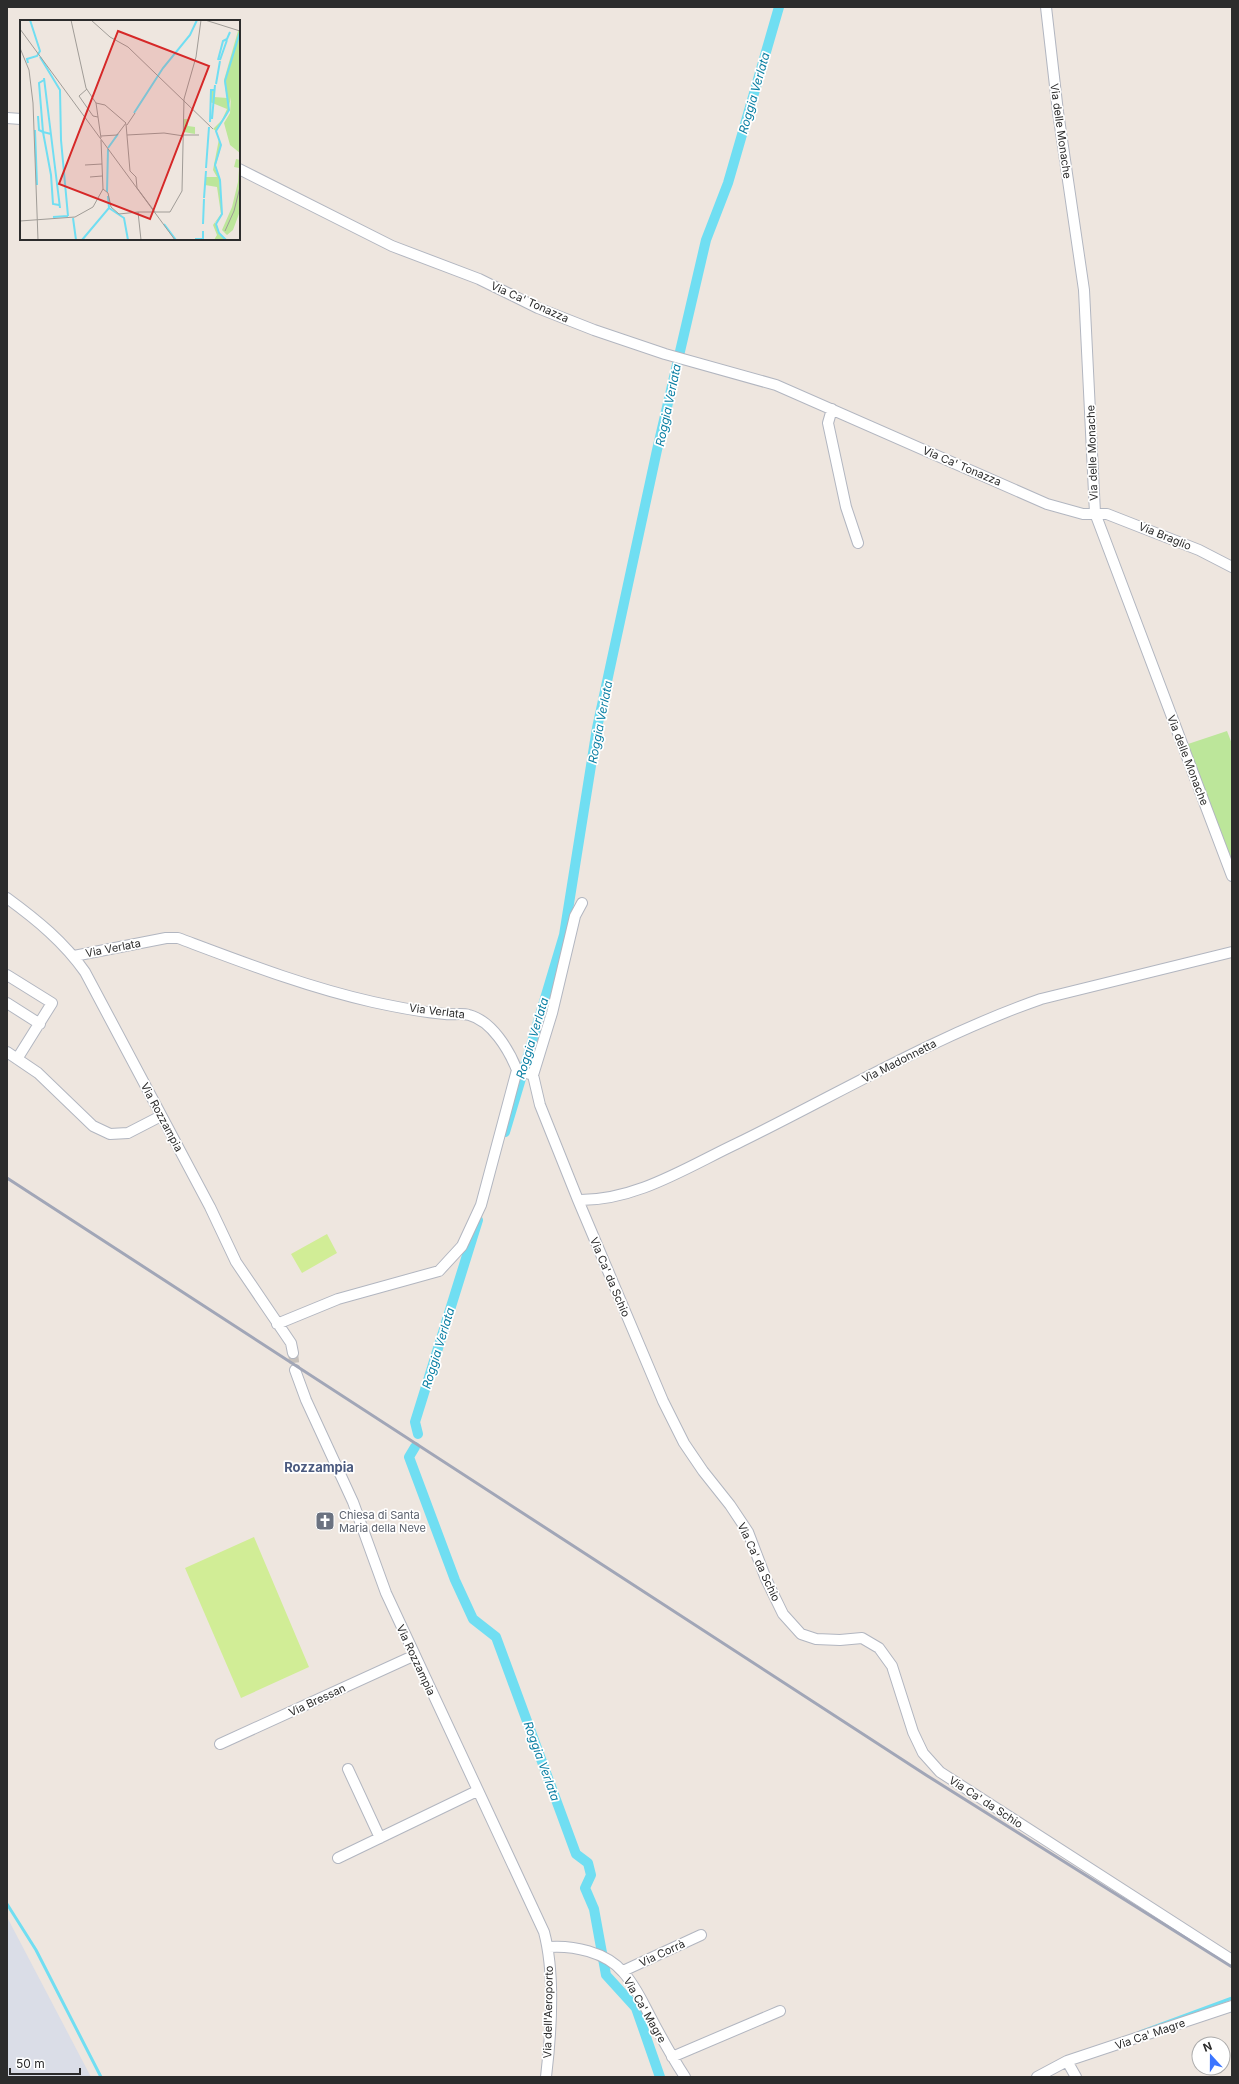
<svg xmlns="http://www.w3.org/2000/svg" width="1239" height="2084" font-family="Inter,sans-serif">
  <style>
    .airport { fill: #dadde7 }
    .green { fill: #bce69a }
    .pitch { fill: #d1ed96 }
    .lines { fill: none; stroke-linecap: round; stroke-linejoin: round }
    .stream { stroke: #70def2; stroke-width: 3 }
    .canal { stroke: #70def2; stroke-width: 10 }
    .minor-tunnel { stroke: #c7c1bb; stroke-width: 10; stroke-dasharray: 10 5; stroke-linecap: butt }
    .minor-casing { stroke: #b2b6c0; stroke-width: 12 }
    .minor { stroke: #fff; stroke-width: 10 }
    .rail { stroke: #a1a6b7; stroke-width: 3 }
    .labels { text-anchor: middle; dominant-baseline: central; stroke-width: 3.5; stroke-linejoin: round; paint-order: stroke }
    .street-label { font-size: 11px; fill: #2c2c2c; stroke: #fff }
    .worship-label { font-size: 11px; fill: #5b616d; stroke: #fff; text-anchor: start }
    .water-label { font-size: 12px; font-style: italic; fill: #0a7fa3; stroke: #fff }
    .quarter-label { font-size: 13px; font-weight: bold; fill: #4b5a7f; stroke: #fff }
    .inset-river { fill: none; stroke: #70def2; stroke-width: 2 }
    .inset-road { fill: none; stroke: #a09c97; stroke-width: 1 }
    .view { fill: #d62828; fill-opacity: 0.15; stroke: #d62828; stroke-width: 2 }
    .inset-edge { fill: none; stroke: #2c2c2c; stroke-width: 2 }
  </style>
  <rect width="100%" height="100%" fill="#eee6df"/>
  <path class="airport" d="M7,1917l84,160h-84z"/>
  <path class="green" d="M1227,731l5,13v123l-47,-122z"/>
  <path class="pitch" d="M327,1234l10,19 -35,20 -11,-19z
    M254,1537l55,130 -68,31 -56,-130z"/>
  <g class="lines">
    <path class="stream" d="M7,1904l29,46 65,127
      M1140,2032l92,-34"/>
    <path class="canal" d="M505,1132l59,-197 33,-207 60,-278 49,-210 22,-57 51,-176
      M418,1434l-3,-12 63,-202
      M415,1447l-6,10 46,123 18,39 23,18 80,217 12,9 3,12 -6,13 9,21 12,66 30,33 24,69"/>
    <path class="minor-tunnel" d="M293,1353l2,17"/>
    <g class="minor-casing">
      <path id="minor" d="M1046,7l12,105 26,178 11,223 137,363
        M7,118l14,1
        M239,169l153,77 87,33 59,29 56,22 71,24 111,31 271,119 36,10h24l92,36 33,17
        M832,409l-4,14 18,84 12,36
        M7,898c30,22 57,44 78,74l125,235 26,55 55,81 2,10
        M74,956l92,-18h12c64,24 128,49 195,64 23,5 48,10 72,12 7,1 17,-1 24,1 23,6 40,35 48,55l-36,135 -19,41 -23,25 -101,28 -61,25
        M7,975l45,28 -35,56
        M7,1003l33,21
        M7,1052l31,21 55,53 17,8 18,-1 33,-17
        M517,1070l16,5 7,30 38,95 85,201 21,42 19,28 27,34 18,27 18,47 17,35 18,20 15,5 24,1 22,-2 17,10 13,18 21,66 10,21 17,19 292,188
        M533,1075l19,-62 23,-97 7,-13
        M578,1200c58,1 109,-33 160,-57 100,-49 197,-107 303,-144l191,-47
        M295,1370l11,30 47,102 33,91 158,339c11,41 7,103 2,145
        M220,1744l193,-88
        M348,1769l32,69
        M338,1858l139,-67
        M548,1947c25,-2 58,5 75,25 12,13 19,29 27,44 11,21 22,41 35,61
        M623,1971l78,-36
        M672,2057l108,-46
        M1067,2061l165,-55
        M1037,2077l30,-16 9,16"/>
    </g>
    <use href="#minor" class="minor"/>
    <path class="rail" d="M7,1178l919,597 306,192"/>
  </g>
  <defs>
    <g id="church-square" transform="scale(1)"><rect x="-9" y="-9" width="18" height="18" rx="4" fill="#6b7280" stroke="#fff"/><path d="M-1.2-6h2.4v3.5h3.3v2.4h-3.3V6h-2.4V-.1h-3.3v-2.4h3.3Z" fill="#fff"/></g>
  </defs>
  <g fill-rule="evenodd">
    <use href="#church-square" x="325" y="1521"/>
  </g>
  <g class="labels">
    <g class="street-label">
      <text transform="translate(1061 131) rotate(82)">Via delle Monache</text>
      <text transform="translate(530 302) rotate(24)">Via Ca' Tonazza</text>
      <text transform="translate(1092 453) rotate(-92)">Via delle Monache</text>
      <text transform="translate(962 466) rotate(23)">Via Ca' Tonazza</text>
      <text transform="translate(1165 536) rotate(22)">Via Braglio</text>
      <text transform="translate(1188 760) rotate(69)">Via delle Monache</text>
      <text transform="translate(113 948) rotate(-11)">Via Verlata</text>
      <text transform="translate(437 1011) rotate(7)">Via Verlata</text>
      <text transform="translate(899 1061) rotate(-27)">Via Madonnetta</text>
      <text transform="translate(162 1117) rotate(62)">Via Rozzampia</text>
      <text transform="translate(610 1277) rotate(67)">Via Ca' da Schio</text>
      <text transform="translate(759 1562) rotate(65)">Via Ca' da Schio</text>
      <text transform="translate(416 1660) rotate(65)">Via Rozzampia</text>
      <text transform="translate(317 1700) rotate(-25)">Via Bressan</text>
      <text transform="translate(986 1802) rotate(33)">Via Ca' da Schio</text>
      <text transform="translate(662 1953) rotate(-25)">Via Corrà</text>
      <text transform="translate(645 2010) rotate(60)">Via Ca' Magre</text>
      <text transform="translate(548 2012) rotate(-89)">Via dell'Aeroporto</text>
      <text transform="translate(1150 2034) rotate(-19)">Via Ca' Magre</text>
    </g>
    <g class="worship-label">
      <text x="339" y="1515">Chiesa di Santa<tspan x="339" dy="13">Maria della Neve</tspan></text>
    </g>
    <g class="water-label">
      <text transform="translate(754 93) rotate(-74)">Roggia Verlata</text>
      <text transform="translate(668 405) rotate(-78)">Roggia Verlata</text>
      <text transform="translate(600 722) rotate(-79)">Roggia Verlata</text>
      <text transform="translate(532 1038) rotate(-73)">Roggia Verlata</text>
      <text transform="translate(438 1348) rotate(-73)">Roggia Verlata</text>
      <text transform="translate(542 1761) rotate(70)">Roggia Verlata</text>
    </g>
    <g class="quarter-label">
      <text x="319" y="1467">Rozzampia</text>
    </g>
  </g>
  <g transform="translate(20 20)">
    <rect width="220" height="220" fill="#eee6df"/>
    <path d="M218,11h2v122l-10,-8 -6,-22 6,-10 1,-16 -4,18 -11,16 -3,-2 9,-9 5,-11 -17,-7 1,-12h4l-1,7 13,1 -3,-18zM164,99h4v7l7,1v7l-11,-2zM199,119l2,8 -6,21 4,9 3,38 -7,8 5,12 8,5h-14l3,-5 -4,-10 8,-11 -4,-27 -12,-2v-8h12l-4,-7zM216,139l4,1v51l-7,19 -6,5 -5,-5 10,-23 6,-25 1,-14 -5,-1z" fill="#bce69a"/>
    <path class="inset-river" d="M20,37l20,33 1,50 7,76M198,40l5,-19 4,-2 3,-7M200,40l7,-20M8,43l-1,-4 10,-3 3,-5 -10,-31M24,58l16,130M24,60l-5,3 4,49 8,2M196,64l4,-23M114,93l29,-45 27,-33 7,-15M18,96l1,14 4,2 8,43 2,29 6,1M192,99l3,-34M190,102l1,-32h4M15,110l2,55M88,128l10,-14M186,148l3,-41M87,172l1,-43M184,178l2,-27M89,188l15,10 4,22M33,197l15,-1M53,198l3,22M144,204l12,16M183,204l1,-25M175,219h8v-8M62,220l27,-32 -1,-12M206,220l-7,-7 -3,-9 6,-10 -2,-34 -5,-15 6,-20 -5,-14 13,-21 -4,-29 15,-49"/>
    <path class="inset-road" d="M51,0l15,68 10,15 5,35M71,0l19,17 18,10 85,82M185,0l35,11M0,9l155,211M0,28l9,22 4,33 5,137M67,69l-8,7 14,20 5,1M76,83l9,2 21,18 -9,12 -16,1M106,104l4,47 6,6 1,11 18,24M107,105l8,-12M107,115l37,-2 20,3M164,115h15M65,145l17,-1M70,157l12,-1M83,169l5,4 3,14 8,7 19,-2 3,28M118,192h32l12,-21 2,-92 12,-42 5,-37M0,201l55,-4 18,-10 10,-18 -2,-49M205,211l9,-20 6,-24"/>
    <path class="view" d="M98,11l91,35 -59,153 -91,-35z"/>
    <rect width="220" height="220" class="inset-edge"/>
  </g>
  <rect width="1239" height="2084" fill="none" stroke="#2c2c2c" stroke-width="16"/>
  <g transform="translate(1211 2056) rotate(339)"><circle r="19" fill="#ffffff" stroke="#ababab"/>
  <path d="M0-3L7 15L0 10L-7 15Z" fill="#3b75ff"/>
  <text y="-6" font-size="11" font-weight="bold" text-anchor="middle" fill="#2c2c2c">N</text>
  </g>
  <path d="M10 2068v6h70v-6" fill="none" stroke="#2c2c2c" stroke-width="2"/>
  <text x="16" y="2068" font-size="12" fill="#2c2c2c" stroke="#ffffff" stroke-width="3" paint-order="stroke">50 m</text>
</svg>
